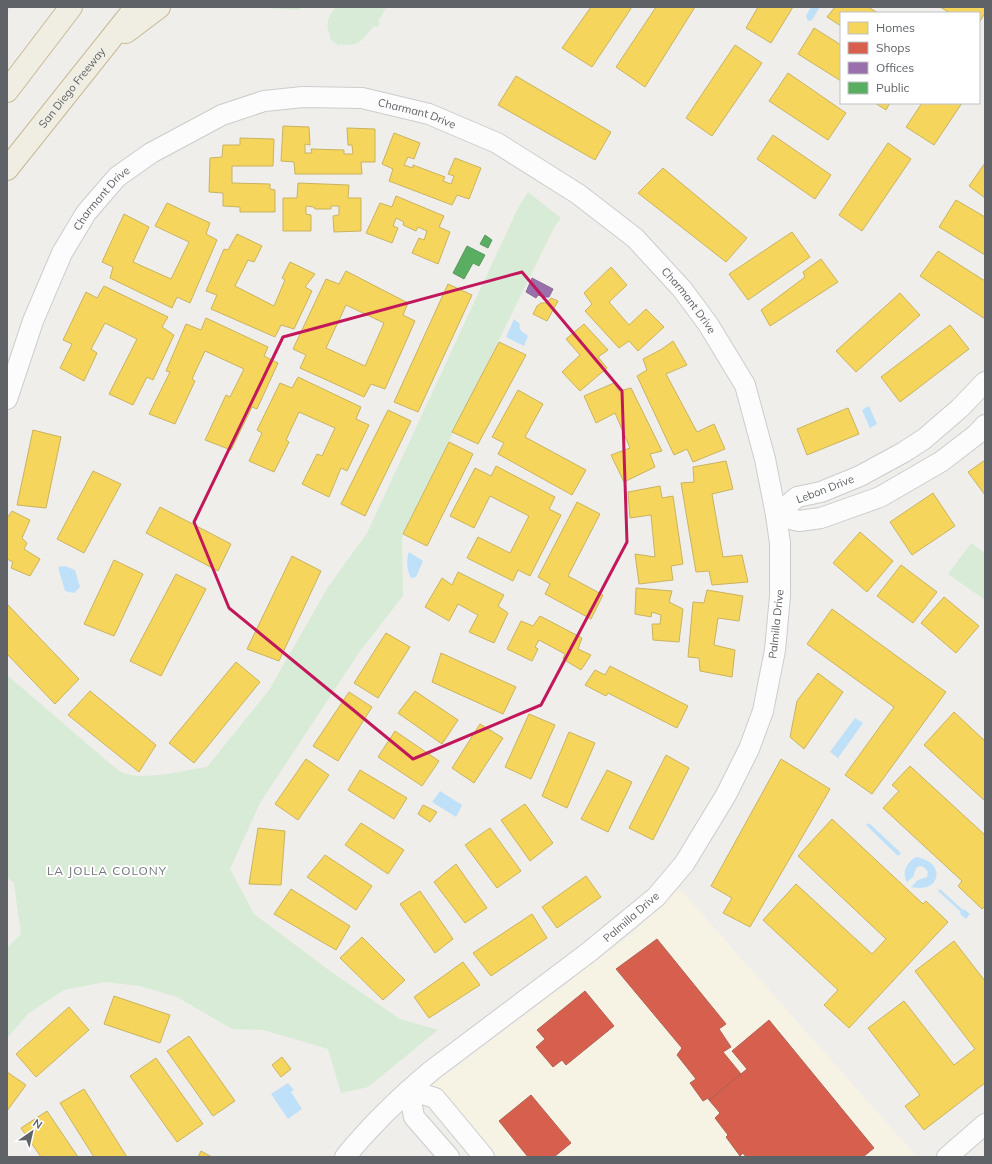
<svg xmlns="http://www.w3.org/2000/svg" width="992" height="1164" font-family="Mulish,sans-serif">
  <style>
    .commercial { fill: #f7f3e4 }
    .green { fill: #d8ebd6 }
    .water { fill: #bfe0f9 }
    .homes { fill: #f6d55c; stroke: #c9b360; fill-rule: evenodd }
    .shops { fill: #d6604d; stroke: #b26155 }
    .offices { fill: #9970ab; stroke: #886c97 }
    .public { fill: #5aae61; stroke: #5c9863 }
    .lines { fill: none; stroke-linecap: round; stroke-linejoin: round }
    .tertiary-casing { stroke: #cbcccc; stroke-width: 22 }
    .motorway-casing { stroke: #c8b996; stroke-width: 24 }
    .tertiary { stroke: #fdfcfc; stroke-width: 20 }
    .motorway { stroke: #f0ede3; stroke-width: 22 }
    .tram { stroke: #e4e4e4; stroke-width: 1 }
    .marked { fill: none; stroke: #c2185b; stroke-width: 3; stroke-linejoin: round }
    .labels { text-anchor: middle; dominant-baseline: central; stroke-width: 4; stroke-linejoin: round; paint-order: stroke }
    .street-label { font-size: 11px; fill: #5f6368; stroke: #fff }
    .neighbourhood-label { font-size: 12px; letter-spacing: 1px; fill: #70757a; stroke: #fff }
  </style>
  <rect width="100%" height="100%" fill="#efeeea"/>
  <path class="commercial" d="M678,887l239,270h-427l-62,-69 204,-154z"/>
  <path class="green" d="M252,7h49l-2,3z
    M336,7h51l-8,13 -1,2 2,2 -3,3 -2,-1 -2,1c-10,12 -15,21 -32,17l-2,2 -9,-7c1,-4 -1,-5 -2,-10 -2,-8 2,-15 8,-22z
    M528,192l33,26 -6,8 -152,308 -1,4 1,58 -43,55 -100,152 -30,66 24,45 76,57 70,48 38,11 -70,57 -27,6 -13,-44 -65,-19 -31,-1 -55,-32 -37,-11 -35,-4 -41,8 -35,23 -22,25v-90l14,-14 -7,-51 -7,-6v-202l100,86c4,3 9,8 14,11 20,10 64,-2 86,-5l62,-77 59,-103 39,-54 151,-325z
    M971,543l14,10v47l-37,-26z"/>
  <path class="water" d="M811,7h9l-8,13 -4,1 -2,-5z
    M514,319l6,5c-2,7 3,8 8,12l-4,10 -18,-9z
    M869,406l8,18 -7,4 -8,-18z
    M409,552l14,9 -7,16 -5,1c-4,-6 -5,-20 -2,-26z
    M65,566l10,4 5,17 -6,6 -9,-2 -7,-24z
    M855,718l8,5 -25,35 -8,-6z
    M440,791l22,14 -6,12 -24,-15z
    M869,823l32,30 -3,3 -32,-31z
    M916,857c31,5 25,37 -5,30l7,-7 9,-3 1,-5c-3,-4 -5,-7 -11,-5l-2,4 -2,6 -6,5c-1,-2 -2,-4 -2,-6 -2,-7 5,-16 11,-19z
    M940,889l23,21 1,-1 6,5 -4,5 -6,-5 1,-2 -23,-21z
    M288,1083l6,7 -3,2 11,17 -14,10 -17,-25z"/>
  <path class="homes" d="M591,7h41l-40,60 -30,-19z
    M656,7h39l-50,80 -29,-20z
    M758,7h35l-22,36 -25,-15z
    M835,7h33l10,6h-37v13l-14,-9z
    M940,7h45v6l-6,10v-10h-29z
    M814,28l27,17v36l-43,-27z
    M735,45l27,18 -50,73 -26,-18z
    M788,73l58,40 -18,27 -59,-39z
    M516,76l95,56 -16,28 -97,-55z
    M875,103h15l-4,7z
    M922,103h40l-28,42 -28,-18z
    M283,126l26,1 1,18 -5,-1v9h7l-1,-4 33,1v4h9l-1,-9h-4l-1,-17 28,1v33h-14l1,12h-67l-1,-12 -13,-1z
    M394,133l26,10 -6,16 -6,-2 -4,8 9,3v-3l32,12 -2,4 8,3 3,-8 -6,-2 7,-16 26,10 -12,31 -12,-4 -5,10 -63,-24 4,-12 -11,-5z
    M773,135l58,40 -16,24 -58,-40z
    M240,138l34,1 -1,27h-41v17l38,1v5l5,1v22h-35v-5l-17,-1v-13l-14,-1 1,-34 12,-1 1,-12h17z
    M888,143l23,16 -49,72 -23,-16z
    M985,163v35l-16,-12z
    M663,168l84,70 -21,24 -88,-69z
    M298,183l51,2 -1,13h13v33l-27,1 -1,-16 6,-1v-9h-8v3h-16l-1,-2 -8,-1v8l5,1v16h-28v-33h14z
    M396,196l48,20 -5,11 11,5 -12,32 -26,-11 7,-15 5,2 3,-9 -9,-4 -2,4 -13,-6 1,-3 -8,-4 -3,8 5,2 -6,15 -26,-10 14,-30 12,4z
    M956,200l29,17v38l-46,-28z
    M167,203l43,20 -4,11 11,6 -27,63 -13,-6 -5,11 -62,-30 3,-11 -11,-5 22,-48 25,13 -16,35 38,17 18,-37 -34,-16z
    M792,232l18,25 -62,43 -19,-26z
    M237,234l25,12 -8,16 -6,-2 -13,26 39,20 11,-26 -3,-2 8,-16 25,12 -10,13 7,4 -18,38 -13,-4 -6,12 -64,-28 6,-14 -11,-4 18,-42 4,1z
    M938,251l47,30v38l-65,-43z
    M821,259l17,23 -68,44 -9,-16 44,-33 -2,-5z
    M611,267l16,18 -18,17 20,23 17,-16 18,18 -26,24 -9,-10 -10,7 -34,-37 7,-7 -8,-11z
    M346,271l62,32 -5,12 12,6 -30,68 -14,-5 -7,13 -64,-29 6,-13 -13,-6 33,-70 13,5zM346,305l38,18 -19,43 -39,-18z
    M448,284l24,11 -54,117 -24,-10z
    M104,286l64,31 -6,10 12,8 -21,45 -6,-3 -14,28 -24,-11 28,-55 -32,-16 -14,26 6,4 -13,28 -24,-13 12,-24 -9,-4 23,-48 11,6z
    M900,293l20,22 -64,57 -20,-21z
    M551,298l7,3 -11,20 -14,-7 4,-8 4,-3h6z
    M206,318l62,29 -4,9 14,7 -21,46 -5,-2 -21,43 -26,-10 21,-45 4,2 14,-28 -39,-18 -13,28 3,2 -20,43 -26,-10 21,-42 -4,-1 20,-47 15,6z
    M584,324l24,26 -10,7 9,11 -27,23 -18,-19 18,-17 -14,-16z
    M950,325l19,24 -69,53 -19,-25z
    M673,341l14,24 -21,9 31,58 17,-8 11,25 -32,13 -6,-13 -13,6 -37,-79 10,-6 -4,-11 19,-10z
    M499,342l27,13 -48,89 -26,-12z
    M298,377l63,30 -5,12 13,6 -22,46 -6,-3 -12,29 -27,-13 15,-30 5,2 13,-28 -36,-16 -13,28 3,2 -15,30 -25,-11 13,-28 -5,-3 23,-47 12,5z
    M614,383l5,8 12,-3 31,63 -12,3 5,13 -31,15 -13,-27 19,-7 -15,-35 -19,10 -12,-27z
    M518,390l25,14 -18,33 61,33 -14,25 -74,-41 6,-11 -12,-6z
    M848,408l11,26 -52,21 -10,-26z
    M388,410l23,11 -46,95 -24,-12z
    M33,430l28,7 -15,71 -29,-3z
    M449,442l24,12 -46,92 -24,-12z
    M985,460v35l-17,-23z
    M726,461l7,28 -21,5 11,63 19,-2 6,27 -36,3 -3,-14 -13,1 -15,-89 13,-1 -1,-15z
    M496,466l59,31 -6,12 12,6 -31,61 -12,-6 -5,11 -46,-23 11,-21 32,16 19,-37 -39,-20 -16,32 -24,-12 25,-48 16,8z
    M93,471l28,13 -37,69 -27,-14z
    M660,486l2,12 11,-2 10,68 -12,2 2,14 -34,4 -4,-30 20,3 -4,-42 -21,3 -2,-26z
    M933,493l22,33 -43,29 -22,-33z
    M577,502l23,12 -32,62 35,19 -12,24 -46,-25 5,-10 -12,-7z
    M160,507l71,37 -13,27 -72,-38z
    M12,511l18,9 -8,18 5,5 -3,6 16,10 -10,17 -19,-8 2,-6 -6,-3v-41z
    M860,532l33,29 -26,31 -34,-29z
    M292,556l29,15 -42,90 -32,-12z
    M114,560l29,14 -29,62 -30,-12z
    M901,565l36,27 -24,31 -36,-27z
    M458,572l46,23 -6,11 10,7 -14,30 -25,-11 9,-17 -20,-11 -9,17 -24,-14 17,-29 10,7z
    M176,574l30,15 -45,87 -31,-15z
    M636,588l36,3 -3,11 14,7 -4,33 -26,-2 -1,-16h8l1,-9 -9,-3 -1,5 -16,-3z
    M707,590l36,6 -4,25 -21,-3 -4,27 21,5 -3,27 -32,-6 -1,-13 -11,-1 5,-55 11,1z
    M944,597l35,29 -23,27 -35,-30z
    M7,604l72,75 -24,25 -48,-50z
    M832,609l114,83 -74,102 -27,-19 49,-68 -87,-63z
    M540,616l42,22 -4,11 13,6 -10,15 -18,-11 2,-5 -26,-14 -4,7 3,2 -6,12 -25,-12 14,-28 12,5z
    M386,633l24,14 -32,51 -24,-15z
    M441,653l75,34 -13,27 -71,-32z
    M236,662l24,20 -66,81 -25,-20z
    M610,666l78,40 -11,22 -69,-35 -2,3 -21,-11 10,-15 10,5z
    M818,673l25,19 -39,57 -14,-12 7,-36z
    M90,691l66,54 -17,27 -71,-57z
    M415,691l43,29 -16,24 -44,-31z
    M349,692l23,15 -34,54 -25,-15z
    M954,712l31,29v60l-61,-56z
    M529,714l26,11 -24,54 -26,-12z
    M480,724l23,14 -29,45 -22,-15z
    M395,731l44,30 -17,25 -44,-29z
    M569,732l26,11 -28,65 -25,-12z
    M666,755l23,13 -36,72 -24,-12z
    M306,759l23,16 -31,45 -23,-16z
    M781,759l49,30 -80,138 -27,-14 9,-15 -21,-12z
    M910,766l75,69v71l-3,3 -24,-23 4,-5 -79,-73 16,-17 -7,-6z
    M360,770l47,28 -13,21 -46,-29z
    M607,770l25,12 -24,50 -27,-13z
    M525,804l28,39 -23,18 -29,-41z
    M423,805l14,7 -7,10 -12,-8z
    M832,819l91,85 3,-3 22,21 -99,106 -25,-23 14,-15 -75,-70 33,-36 76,70 14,-15 -88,-83z
    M361,823l43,27 -16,24 -43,-29z
    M258,828l27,3 -4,54 -32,-1z
    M490,828l31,43 -24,17 -32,-43z
    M325,855l47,31 -16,24 -49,-33z
    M456,864l31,44 -22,15 -31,-41z
    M586,876l15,21 -44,31 -15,-21z
    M291,889l59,37 -14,24 -62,-36z
    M420,891l33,48 -18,14 -35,-49z
    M532,914l15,24 -56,38 -18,-23z
    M362,937l43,43 -22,20 -43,-42z
    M954,941l31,40v102l-61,47 -19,-24 15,-11 -52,-67 36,-27 50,64 21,-16 -60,-78z
    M463,962l17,23 -51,33 -15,-21z
    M114,996l56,19 -10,28 -56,-19z
    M69,1007l20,23 -53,47 -20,-23z
    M189,1036l46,65 -22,15 -46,-65z
    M282,1057l9,12 -10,8 -9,-12z
    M156,1058l47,66 -26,18 -47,-66z
    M7,1072l19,13 -19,26z
    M84,1089l43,68h-33l-34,-54z
    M47,1111l31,46h-37l-20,-29z
    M201,1151l11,6h-14z"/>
  <path class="shops" d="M657,939l69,85 -7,5 12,18 -8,5 18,22 -32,26 -1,-2 -5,3 -13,-18 6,-4 -19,-24 5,-7 -66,-79z
    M585,991l29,35 -48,39 -4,-5 -9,7 -17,-20 9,-8 -8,-9z
    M769,1020l105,128 -11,9h-117l-3,-4 -3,3 -14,-19 2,-2 -13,-17 5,-5 -11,-13 38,-31 -15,-18z
    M531,1095l40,48 -17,14h-26l-29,-36z"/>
  <path class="offices" d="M532,278l21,11 -4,8h-5l-6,-2 -2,3 -10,-6z"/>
  <path class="public" d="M485,235l7,5 -4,8 -8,-4z
    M467,246l18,9 -6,11 -6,-3 -9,16 -11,-6z"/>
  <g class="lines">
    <g class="tertiary-casing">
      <g id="tertiary">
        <path id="s1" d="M7,399l26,-78 29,-68 24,-40 31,-36 34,-24 71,-38 42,-14 39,-4 59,1 67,16 68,29 81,51 57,44 47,51 26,35 37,61 20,74 11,56 4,28v53l-5,54 -12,61 -14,38 -23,46 -42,69 -28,33 -67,55 -158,119c-31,26 -60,54 -86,86"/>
        <path d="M776,515l21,-18 24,-5 39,-16 44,-24 20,-13 36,-31 25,-26"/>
        <path d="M776,515l23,6 22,-3 59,-21 62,-36 35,-27 8,-9"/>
        <path d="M409,1090l26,8 49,59"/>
        <path d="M409,1090l5,27 35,40"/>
        <path d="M947,1157l38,-33"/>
      </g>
    </g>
    <g class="motorway-casing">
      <g id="motorway">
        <path d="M126,32l33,-25"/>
        <path d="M7,91l64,-84"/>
        <path id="s2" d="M7,169l129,-162"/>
      </g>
    </g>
    <use href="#tertiary" class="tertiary"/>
    <use href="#motorway" class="motorway"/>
    <path class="tram" d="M7,16l3,-9"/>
  </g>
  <path class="marked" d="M522,272l100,119 5,151 -86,163 -128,54 -184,-151 -35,-86 89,-185z"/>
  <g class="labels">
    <g class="street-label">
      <text stroke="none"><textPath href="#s2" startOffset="104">San Diego Freeway</textPath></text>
      <text stroke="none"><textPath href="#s1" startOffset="572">Charmant Drive</textPath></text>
      <text stroke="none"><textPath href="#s1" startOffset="224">Charmant Drive</textPath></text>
      <text stroke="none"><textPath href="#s1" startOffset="908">Charmant Drive</textPath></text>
      <text transform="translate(825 489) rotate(-21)">Lebon Drive</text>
      <text transform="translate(776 624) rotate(-84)">Palmilla Drive</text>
      <text transform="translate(631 917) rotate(-41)">Palmilla Drive</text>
    </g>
    <g class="neighbourhood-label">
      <text x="107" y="870">LA JOLLA COLONY</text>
    </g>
  </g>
  <rect width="992" height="1164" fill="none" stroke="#5f6368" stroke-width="16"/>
  <rect x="840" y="12" width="140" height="92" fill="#ffffff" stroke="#bfc1c3"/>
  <rect x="848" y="22" width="20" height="12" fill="#f6d55c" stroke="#bfc1c3"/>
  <text x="876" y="32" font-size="12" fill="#5f6368">Homes</text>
  <rect x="848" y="42" width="20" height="12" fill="#d6604d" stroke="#bfc1c3"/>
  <text x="876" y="52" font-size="12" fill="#5f6368">Shops</text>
  <rect x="848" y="62" width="20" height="12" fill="#9970ab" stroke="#bfc1c3"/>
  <text x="876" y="72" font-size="12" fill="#5f6368">Offices</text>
  <rect x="848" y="82" width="20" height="12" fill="#5aae61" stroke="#bfc1c3"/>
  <text x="876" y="92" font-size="12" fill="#5f6368">Public</text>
  <g transform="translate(32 1132) rotate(34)" stroke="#ffffff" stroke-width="3" paint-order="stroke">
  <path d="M0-3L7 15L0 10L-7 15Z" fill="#5f6368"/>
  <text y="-6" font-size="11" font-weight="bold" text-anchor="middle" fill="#5f6368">N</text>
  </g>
</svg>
